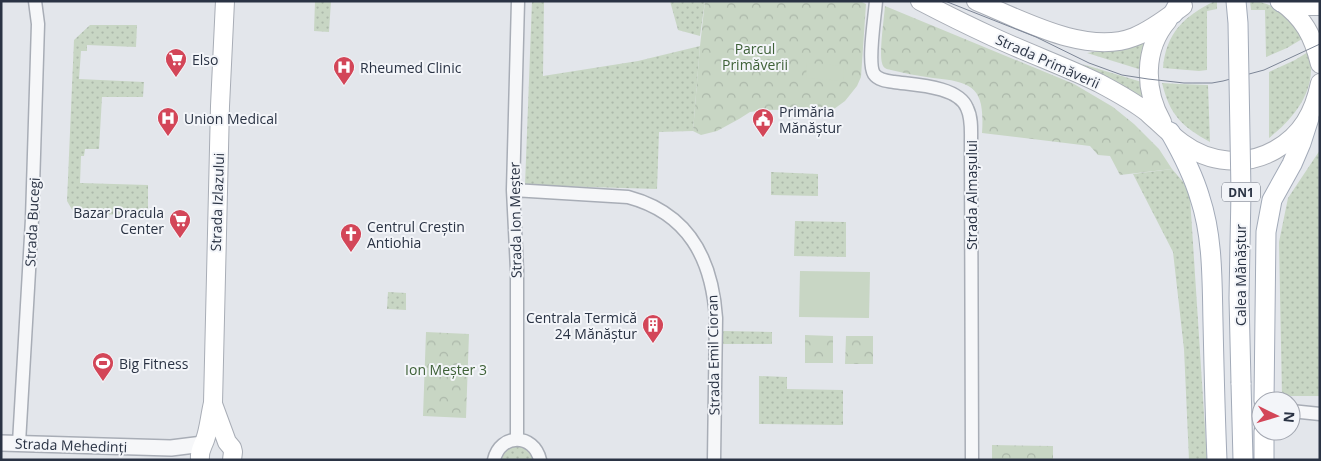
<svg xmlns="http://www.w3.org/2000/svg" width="1321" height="461" font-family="'Open Sans',sans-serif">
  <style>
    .grass { fill: url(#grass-dots) }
    .forest { fill: url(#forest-crowns) }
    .pitch { fill: #c8d6c4 }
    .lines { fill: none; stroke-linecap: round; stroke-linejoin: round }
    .minor-casing { stroke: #a8adb6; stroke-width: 15 }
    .tertiary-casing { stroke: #a8adb6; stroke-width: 18 }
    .secondary-casing { stroke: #a8adb6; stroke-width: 20 }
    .primary-casing { stroke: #a2aab8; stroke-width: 21 }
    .minor { stroke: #f6f7f9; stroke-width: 12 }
    .tertiary { stroke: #f6f7f9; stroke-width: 15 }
    .secondary { stroke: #fff; stroke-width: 18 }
    .primary { stroke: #fff; stroke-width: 19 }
    .tram { stroke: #7c8596; stroke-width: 1 }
    .primary-bridge-casing { stroke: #a2aab8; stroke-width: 21; stroke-linecap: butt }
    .primary-bridge { stroke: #fff; stroke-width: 19 }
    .labels { text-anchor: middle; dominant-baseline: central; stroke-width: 4; stroke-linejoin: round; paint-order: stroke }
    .shield { fill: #f3f5f9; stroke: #666d7a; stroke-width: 1 }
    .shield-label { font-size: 12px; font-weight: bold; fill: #2a3344 }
    .park-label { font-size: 14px; fill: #3e6137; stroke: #f3f5f9 }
    .poi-label { font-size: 14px; fill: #2a3344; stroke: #f3f5f9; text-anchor: start }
    .street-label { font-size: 14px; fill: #2a3344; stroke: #f3f5f9 }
  </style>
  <defs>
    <pattern id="grass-dots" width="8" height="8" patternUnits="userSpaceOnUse" patternTransform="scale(1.25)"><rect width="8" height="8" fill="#c8d6c4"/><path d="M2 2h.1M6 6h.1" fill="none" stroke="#acb8aa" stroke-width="1.8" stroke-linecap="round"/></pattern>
    <pattern id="forest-crowns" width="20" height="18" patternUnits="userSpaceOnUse" patternTransform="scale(1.25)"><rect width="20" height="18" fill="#c8d6c4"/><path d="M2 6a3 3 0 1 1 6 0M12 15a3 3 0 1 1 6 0" fill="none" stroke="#acb8aa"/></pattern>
  </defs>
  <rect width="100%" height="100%" fill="#e3e6eb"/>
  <path class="grass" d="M315,1h16l-2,31 -15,-1z
    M532,1h12l-1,75 95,-15 62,-15 -7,85 -34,1 -2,57 -132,-4z
    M670,1h35l-5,35 -22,-6z
    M1215,1h2v8l-10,2v59l-8,1 -36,-3c3,-35 21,-52 52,-67z
    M1250,1c17,0 35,10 45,24 3,4 5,9 7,14l-15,9 -21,9 -1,-47h-14z
    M90,25h47l-1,22 -49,-2v6h-6l-2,28 65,3 -1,15h-41l-3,52h-14l-1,7h-3l-1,27 68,2v31l-74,-3 -7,-12 7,-161z
    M1146,40l-4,30 -55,-17 39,-6z
    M1308,52c12,35 -14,67 -39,86v-66l26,-12z
    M1082,64l63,19 -2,19z
    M1162,83l17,1 29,1 2,57c-29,-16 -40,-27 -48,-59z
    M1320,150v246h-38l-3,-154 9,-44z
    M1172,169l12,14 6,14 17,263h-18l-5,-111 -11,-97 -40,-78z
    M771,172l47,2v22l-47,-1z
    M795,221l51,1v35l-52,-1z
    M388,292l18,1v17l-19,-1z
    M723,331l49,1v12h-49z
    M759,376l28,1v12l56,1v35l-84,-1z
    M523,443l13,17h-38l4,-12z"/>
  <path class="forest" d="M705,1h155l6,3 -5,73 -4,9 -12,15 -11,8 -68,1 -16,2 -11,7 -22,12 -16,4 -8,-4 7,-85z
    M885,6l189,78 39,23 21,17 25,25 13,20 -52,6 -10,-19 -12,-1 -8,-9 -108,-13c3,-45 -8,-51 -49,-55 -15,-2 -29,-5 -42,-8 -5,-1 -8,-2 -9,-7 -3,-10 2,-44 3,-57z
    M426,332l43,2 -3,84 -43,-2z
    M805,335l28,1v27h-28z
    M846,336h27v28h-28z
    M992,445l61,1v14h-61z"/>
  <path class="pitch" d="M807,63l37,3 -1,15 -37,-3z
    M800,271l70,1 -1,46 -70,-1z"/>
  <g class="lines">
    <g class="minor-casing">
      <path id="minor" d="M876,1c-1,15 -9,62 -2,73 4,6 13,7 20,8 21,3 64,4 73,26 5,10 4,22 4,34l1,318
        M513,190l115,7c60,16 84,61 88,121l-2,142
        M1291,411l29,3
        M517,439v-169l-4,-80 5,-189
        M19,443l13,-224 6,-195 -3,-23
        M494,460c6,-27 40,-27 46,0"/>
    </g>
    <g class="tertiary-casing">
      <path id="tertiary" d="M1,443l170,5 32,-4"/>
    </g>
    <g class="secondary-casing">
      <path id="secondary" d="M920,1c23,12 47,24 71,35 36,17 73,30 108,47 17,9 34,18 49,30 11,10 22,21 34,30 27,20 63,24 93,7 27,-15 39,-38 45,-67
        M976,1c44,18 110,55 158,36 18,-7 34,-20 49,-31
        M1280,1c24,17 33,35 40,63
        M1283,2l19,4h18
        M1162,122c-18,-32 -19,-73 6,-102
        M213,404l14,38 5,6 1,4 -1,8
        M200,460c-1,-9 2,-12 5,-20 4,-11 5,-25 8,-37l7,-297 5,-105"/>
    </g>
    <g class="primary-casing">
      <path id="primary" d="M1280,1l1,1
        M1173,14l7,-13
        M1170,132c12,21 23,42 30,66 13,39 12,83 13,124 1,46 2,92 4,138
        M1241,383l2,77
        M1264,401l2,-169 6,-32 20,-36 9,-21 8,-25
        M1264,431v29"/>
    </g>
    <use href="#minor" class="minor"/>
    <use href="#tertiary" class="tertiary"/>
    <use href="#secondary" class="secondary"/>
    <use href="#primary" class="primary"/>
    <path class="tram" d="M945,1l91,36 53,26 33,12 26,4 36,4h28l11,-2 41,-11 56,-26"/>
    <g class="primary-bridge-casing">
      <path id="primary-bridge" d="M1236,1l2,22 3,169 -2,106 2,85"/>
    </g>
    <use href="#primary-bridge" class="primary-bridge"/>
  </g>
  <defs>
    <g id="supermarket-pin" transform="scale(1.125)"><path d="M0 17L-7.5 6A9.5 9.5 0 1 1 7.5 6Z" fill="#d34658" stroke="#f3f5f9"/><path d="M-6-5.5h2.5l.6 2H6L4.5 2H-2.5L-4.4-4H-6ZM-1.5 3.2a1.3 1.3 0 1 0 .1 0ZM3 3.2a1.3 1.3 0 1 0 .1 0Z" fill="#fff"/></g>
    <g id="hospital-pin" transform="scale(1.125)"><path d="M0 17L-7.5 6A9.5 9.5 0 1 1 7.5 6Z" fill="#d34658" stroke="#f3f5f9"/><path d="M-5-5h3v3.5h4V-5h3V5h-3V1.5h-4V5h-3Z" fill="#fff"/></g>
    <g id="civic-pin" transform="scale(1.125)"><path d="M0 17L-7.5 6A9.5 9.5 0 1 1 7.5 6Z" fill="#d34658" stroke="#f3f5f9"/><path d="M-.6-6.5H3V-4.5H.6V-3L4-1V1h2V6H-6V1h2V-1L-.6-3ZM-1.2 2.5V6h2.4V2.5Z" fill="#fff"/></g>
    <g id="church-pin" transform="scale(1.125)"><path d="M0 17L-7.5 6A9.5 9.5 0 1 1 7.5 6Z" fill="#d34658" stroke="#f3f5f9"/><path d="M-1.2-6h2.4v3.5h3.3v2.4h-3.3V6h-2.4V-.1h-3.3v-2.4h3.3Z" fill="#fff"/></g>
    <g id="building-pin" transform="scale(1.125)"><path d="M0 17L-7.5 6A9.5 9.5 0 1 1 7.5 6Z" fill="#d34658" stroke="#f3f5f9"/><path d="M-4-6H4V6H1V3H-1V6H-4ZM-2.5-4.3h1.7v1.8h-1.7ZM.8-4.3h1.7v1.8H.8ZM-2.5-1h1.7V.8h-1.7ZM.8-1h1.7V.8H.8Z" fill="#fff"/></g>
    <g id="stadium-pin" transform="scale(1.125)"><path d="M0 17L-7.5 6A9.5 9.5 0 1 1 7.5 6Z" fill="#d34658" stroke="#f3f5f9"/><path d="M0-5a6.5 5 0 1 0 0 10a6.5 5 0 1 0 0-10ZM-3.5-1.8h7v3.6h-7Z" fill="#fff"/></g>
  </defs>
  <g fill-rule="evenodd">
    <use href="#supermarket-pin" x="176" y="59"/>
    <use href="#hospital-pin" x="344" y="67"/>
    <use href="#hospital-pin" x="168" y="118"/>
    <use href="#civic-pin" x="763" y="119"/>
    <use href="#supermarket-pin" x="180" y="220"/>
    <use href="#church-pin" x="351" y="234"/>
    <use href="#building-pin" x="653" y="325"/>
    <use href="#stadium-pin" x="103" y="363"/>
  </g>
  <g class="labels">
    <rect class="shield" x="1222" y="182.5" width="38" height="19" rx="4"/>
    <g class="shield-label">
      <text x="1241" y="192">DN1</text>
    </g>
    <g class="park-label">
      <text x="755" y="48">Parcul<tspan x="755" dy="16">Primăverii</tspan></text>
      <text x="446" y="369">Ion Meșter 3</text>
    </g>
    <g class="poi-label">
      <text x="192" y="59">Elso</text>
      <text x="360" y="67">Rheumed Clinic</text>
      <text x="779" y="111">Primăria<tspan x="779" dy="16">Mănăștur</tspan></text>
      <text x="184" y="118">Union Medical</text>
      <text x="164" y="212" text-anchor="end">Bazar Dracula<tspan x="164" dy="16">Center</tspan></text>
      <text x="367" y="226">Centrul Creștin<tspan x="367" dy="16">Antiohia</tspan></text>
      <text x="637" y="317" text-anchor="end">Centrala Termică<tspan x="637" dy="16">24 Mănăștur</tspan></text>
      <text x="119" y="363">Big Fitness</text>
    </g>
    <g class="street-label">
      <text transform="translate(1048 61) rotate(24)">Strada Primăverii</text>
      <text transform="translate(971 195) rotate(-90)">Strada Almașului</text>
      <text transform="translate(217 202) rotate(-88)">Strada Izlazului</text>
      <text transform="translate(515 220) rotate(-91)">Strada Ion Meșter</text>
      <text transform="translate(32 222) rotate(-87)">Strada Bucegi</text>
      <text transform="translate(1240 275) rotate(-90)">Calea Mănăștur</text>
      <text transform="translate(713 355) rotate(-91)">Strada Emil Cioran</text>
      <text transform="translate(71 445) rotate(2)">Strada Mehedinți</text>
    </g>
  </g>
  <rect width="1321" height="461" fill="none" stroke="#2a3344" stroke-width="5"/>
  <g transform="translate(1276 416) rotate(95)"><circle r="24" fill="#f3f5f9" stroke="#a3a7b1"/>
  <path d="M0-4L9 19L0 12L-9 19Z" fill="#d34658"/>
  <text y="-8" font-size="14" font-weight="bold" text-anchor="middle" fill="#2a3344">N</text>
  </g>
</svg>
